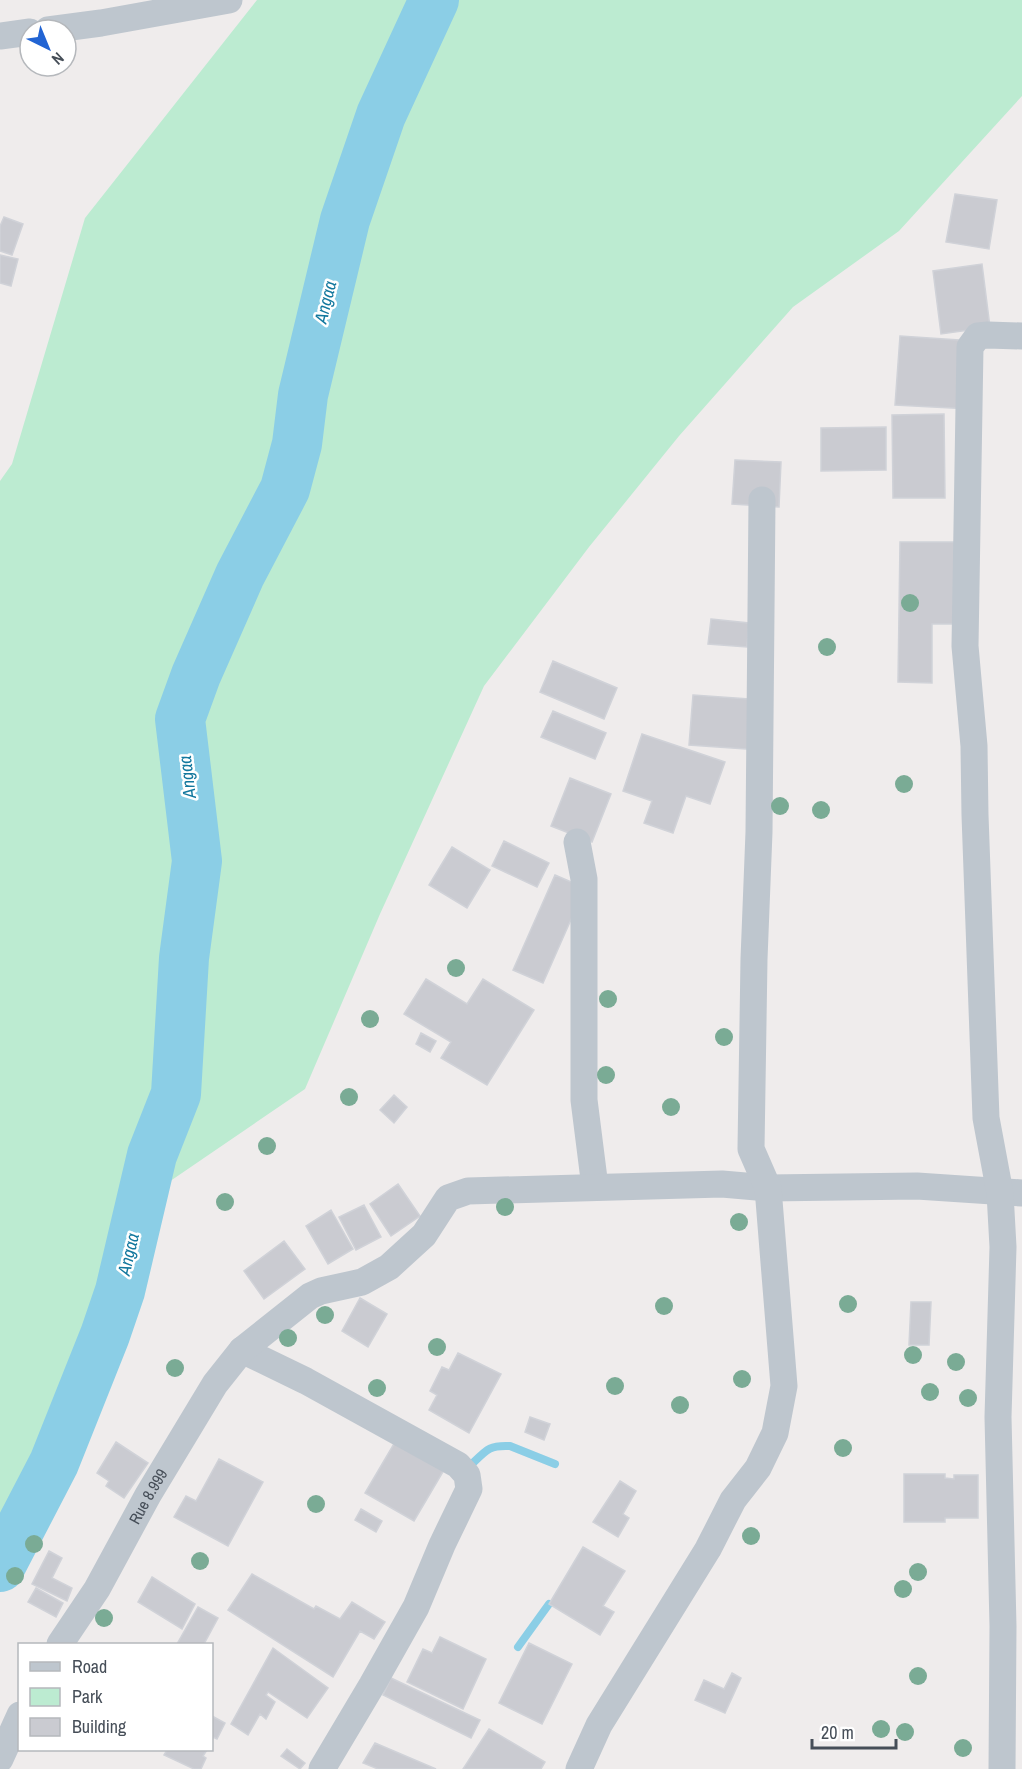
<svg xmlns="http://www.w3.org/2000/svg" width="1022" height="1769" font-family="'Archivo Narrow',sans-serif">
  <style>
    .green { fill: #bcebd1 }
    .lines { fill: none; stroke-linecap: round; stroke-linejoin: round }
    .stream { stroke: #8bcee6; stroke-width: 8 }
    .river { stroke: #8bcee6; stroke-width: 50 }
    .building { fill: #cacbd1; stroke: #d0d2d8; stroke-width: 1.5 }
    .minor { stroke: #bec6ce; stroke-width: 27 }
    .tree { fill: #7aab95 }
    .labels { text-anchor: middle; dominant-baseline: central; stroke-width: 5; stroke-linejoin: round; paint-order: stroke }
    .street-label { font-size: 16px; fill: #464e58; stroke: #fff }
    .water-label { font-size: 18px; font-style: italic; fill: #13789e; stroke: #fff }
  </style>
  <rect width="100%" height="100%" fill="#efecec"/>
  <path class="green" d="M257,0h765v96l-123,135 -106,76 -114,129 -90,111 -105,139 -104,228 -75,175 -164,112 -21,89 -15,45 -51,128 -54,104v-1086l12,-17 73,-246z"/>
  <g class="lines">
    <path class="stream" d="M473,1463c14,-14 17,-18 37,-17l45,18
      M518,1647l31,-43"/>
    <path class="river" d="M0,1567l54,-104 51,-128 15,-44 32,-136 24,-61 8,-136 13,-97 -17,-142 16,-44 44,-100 45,-86 12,-45 6,-49 42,-175 36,-105 53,-115"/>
  </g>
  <path class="building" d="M955,194l42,6 -8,49 -43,-7z
    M4,217l19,7 -11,31 -12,-4v-25z
    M0,255l18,4 -7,27 -11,-3z
    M982,264l8,63 -49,7 -8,-63z
    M900,336l74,5 -4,68 -75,-4z
    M944,414l1,84h-52l-1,-83z
    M886,427v43l-65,1v-43z
    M735,460l46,2 -2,45 -47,-3z
    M900,542h66l-1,82h-33v59l-34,-1z
    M711,619l38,4 -2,24 -39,-3z
    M553,661l64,27 -13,31 -64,-27z
    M693,695l71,5 -4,50 -71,-5z
    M553,711l53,22 -11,26 -54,-22z
    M642,734l83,28 -15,42 -24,-8 -13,37 -29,-10 8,-22 -29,-10z
    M570,778l41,16 -19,48 -41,-16z
    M504,841l45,22 -12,24 -45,-21z
    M452,847l38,23 -23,38 -38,-23z
    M555,875l30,13 -42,95 -30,-13z
    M426,979l41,25 16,-25 51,31 -47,75 -46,-27 10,-16 -47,-28z
    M421,1033l15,8 -6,11 -14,-8z
    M394,1095l13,12 -13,16 -14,-13z
    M398,1184l22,32 -29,20 -21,-32z
    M364,1205l17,32 -25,13 -17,-33z
    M331,1210l22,39 -25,15 -22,-38z
    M284,1241l21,28 -41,30 -20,-28z
    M360,1298l27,16 -19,33 -26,-16z
    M911,1302h20l-2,43h-20z
    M458,1353l43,21 -32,59 -40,-23 8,-15 -7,-4 12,-24 7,3z
    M530,1417l20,7 -6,16 -19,-8z
    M116,1442l32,21 -24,35 -18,-12 3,-5 -12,-8z
    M395,1442l49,28 -30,51 -49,-28z
    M219,1459l44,23 -35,64 -54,-29 12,-21 10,5z
    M904,1474h41v4l9,1v-4h24v43h-33v4h-41z
    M620,1481l16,10 -13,23 6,4 -11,19 -25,-15z
    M361,1509l21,12 -6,11 -21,-12z
    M583,1547l42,24 -22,35 11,6 -14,23 -51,-31z
    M49,1551l13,7 -10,20 20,10 -5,13 -35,-17z
    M252,1574l62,35 2,-3 24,13 12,-17 33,20 -11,17 -14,-8 -27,46 -105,-67z
    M152,1577l43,27 -13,25 -44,-27z
    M36,1588l27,15 -7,14 -28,-15z
    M198,1607l20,11 -14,26h-27z
    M440,1637l46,22 -23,50 -56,-27 16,-33 9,4z
    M529,1643l43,21 -30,60 -43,-21z
    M273,1648l55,40 -21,30 -39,-26 -2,3 9,7 -9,17 -6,-5 -12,21 -17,-11z
    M732,1673l9,5 -16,35 -30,-13 9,-20 20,9z
    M391,1678l89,42 -9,18 -88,-43z
    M212,1716l13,7 -8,16 -4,-2 -1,3z
    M489,1729l56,33 -4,7h-78z
    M375,1743l61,26h-58l-15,-6z
    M287,1749l18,14 -5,6 -19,-13z
    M167,1750h40l-4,6 3,2 -5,11h-7l-30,-14z"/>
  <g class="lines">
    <g class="minor">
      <path d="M48,30l53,-7 128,-23"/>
      <path d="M0,36l30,-4"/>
      <path d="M577,842l7,37v221l11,87"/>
      <path d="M242,1350l64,31 152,84 9,10 2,14 -27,56 -26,62 -44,78 -50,84"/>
      <path id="s1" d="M60,1644l37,-55 51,-94 67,-111 27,-34 68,-54 11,-5 41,-9 27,-15 35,-32 24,-37 20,-7 254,-7 46,4 149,-2 105,7"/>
      <path d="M0,1759l20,-44"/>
      <path d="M579,1769l20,-44 109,-176 25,-49 25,-32 17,-35 9,-47 -16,-198 -17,-39 3,-190 5,-127 3,-332"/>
      <path d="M1002,1769l1,-143 -5,-209 5,-170 -3,-54 -14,-75 -11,-303 -1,-69 -9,-100 5,-299 8,-11 10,-1 34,1"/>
    </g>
  </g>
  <g class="tree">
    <circle cx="910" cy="603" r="9"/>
    <circle cx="827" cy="647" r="9"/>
    <circle cx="904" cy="784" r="9"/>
    <circle cx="780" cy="806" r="9"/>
    <circle cx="821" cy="810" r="9"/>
    <circle cx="456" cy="968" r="9"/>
    <circle cx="608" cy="999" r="9"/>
    <circle cx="370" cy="1019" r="9"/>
    <circle cx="724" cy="1037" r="9"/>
    <circle cx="606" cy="1075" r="9"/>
    <circle cx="349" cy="1097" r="9"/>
    <circle cx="671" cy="1107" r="9"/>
    <circle cx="267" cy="1146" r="9"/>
    <circle cx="225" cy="1202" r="9"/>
    <circle cx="505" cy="1207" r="9"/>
    <circle cx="739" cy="1222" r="9"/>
    <circle cx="848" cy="1304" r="9"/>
    <circle cx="664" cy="1306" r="9"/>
    <circle cx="325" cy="1315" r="9"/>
    <circle cx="288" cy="1338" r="9"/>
    <circle cx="437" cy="1347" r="9"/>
    <circle cx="913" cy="1355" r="9"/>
    <circle cx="956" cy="1362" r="9"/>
    <circle cx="175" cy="1368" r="9"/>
    <circle cx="742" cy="1379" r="9"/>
    <circle cx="615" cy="1386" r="9"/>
    <circle cx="377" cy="1388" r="9"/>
    <circle cx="930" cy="1392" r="9"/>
    <circle cx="968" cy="1398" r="9"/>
    <circle cx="680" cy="1405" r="9"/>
    <circle cx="843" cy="1448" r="9"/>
    <circle cx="316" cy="1504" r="9"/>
    <circle cx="751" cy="1536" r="9"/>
    <circle cx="34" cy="1544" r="9"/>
    <circle cx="200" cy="1561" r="9"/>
    <circle cx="918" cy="1572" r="9"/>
    <circle cx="15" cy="1576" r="9"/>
    <circle cx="903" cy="1589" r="9"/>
    <circle cx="104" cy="1618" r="9"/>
    <circle cx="918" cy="1676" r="9"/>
    <circle cx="881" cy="1729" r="9"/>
    <circle cx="905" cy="1732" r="9"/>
    <circle cx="963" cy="1748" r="9"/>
  </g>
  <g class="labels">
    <g class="street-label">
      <text stroke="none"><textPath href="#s1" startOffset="172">Rue 8.999</textPath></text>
    </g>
    <g class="water-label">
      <text transform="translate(325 302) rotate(-76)">Angaa</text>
      <text transform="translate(187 777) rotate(-97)">Angaa</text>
      <text transform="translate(128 1254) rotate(-77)">Angaa</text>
    </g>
  </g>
  <rect x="18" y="1643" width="195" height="108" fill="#ffffff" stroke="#b5b8bc" stroke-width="1.5"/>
  <rect x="30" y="1662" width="30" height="9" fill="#bec6ce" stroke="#b5b8bc" stroke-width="1.5"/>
  <text x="72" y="1673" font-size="18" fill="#464e58">Road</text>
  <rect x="30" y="1688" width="30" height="18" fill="#bcebd1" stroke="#b5b8bc" stroke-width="1.5"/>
  <text x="72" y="1703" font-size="18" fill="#464e58">Park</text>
  <rect x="30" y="1718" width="30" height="18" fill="#cacbd1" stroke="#b5b8bc" stroke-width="1.5"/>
  <text x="72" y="1733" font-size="18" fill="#464e58">Building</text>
  <g transform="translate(48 48) rotate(137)"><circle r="28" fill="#ffffff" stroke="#b5b8bc" stroke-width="1.5"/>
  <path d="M0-4.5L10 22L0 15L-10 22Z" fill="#2264d3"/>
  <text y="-9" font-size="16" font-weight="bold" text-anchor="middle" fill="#464e58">N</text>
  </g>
  <path d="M812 1739v9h84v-9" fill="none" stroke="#464e58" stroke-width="3"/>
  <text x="821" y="1739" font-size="18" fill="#464e58" stroke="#ffffff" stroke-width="4.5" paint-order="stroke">20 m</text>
</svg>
